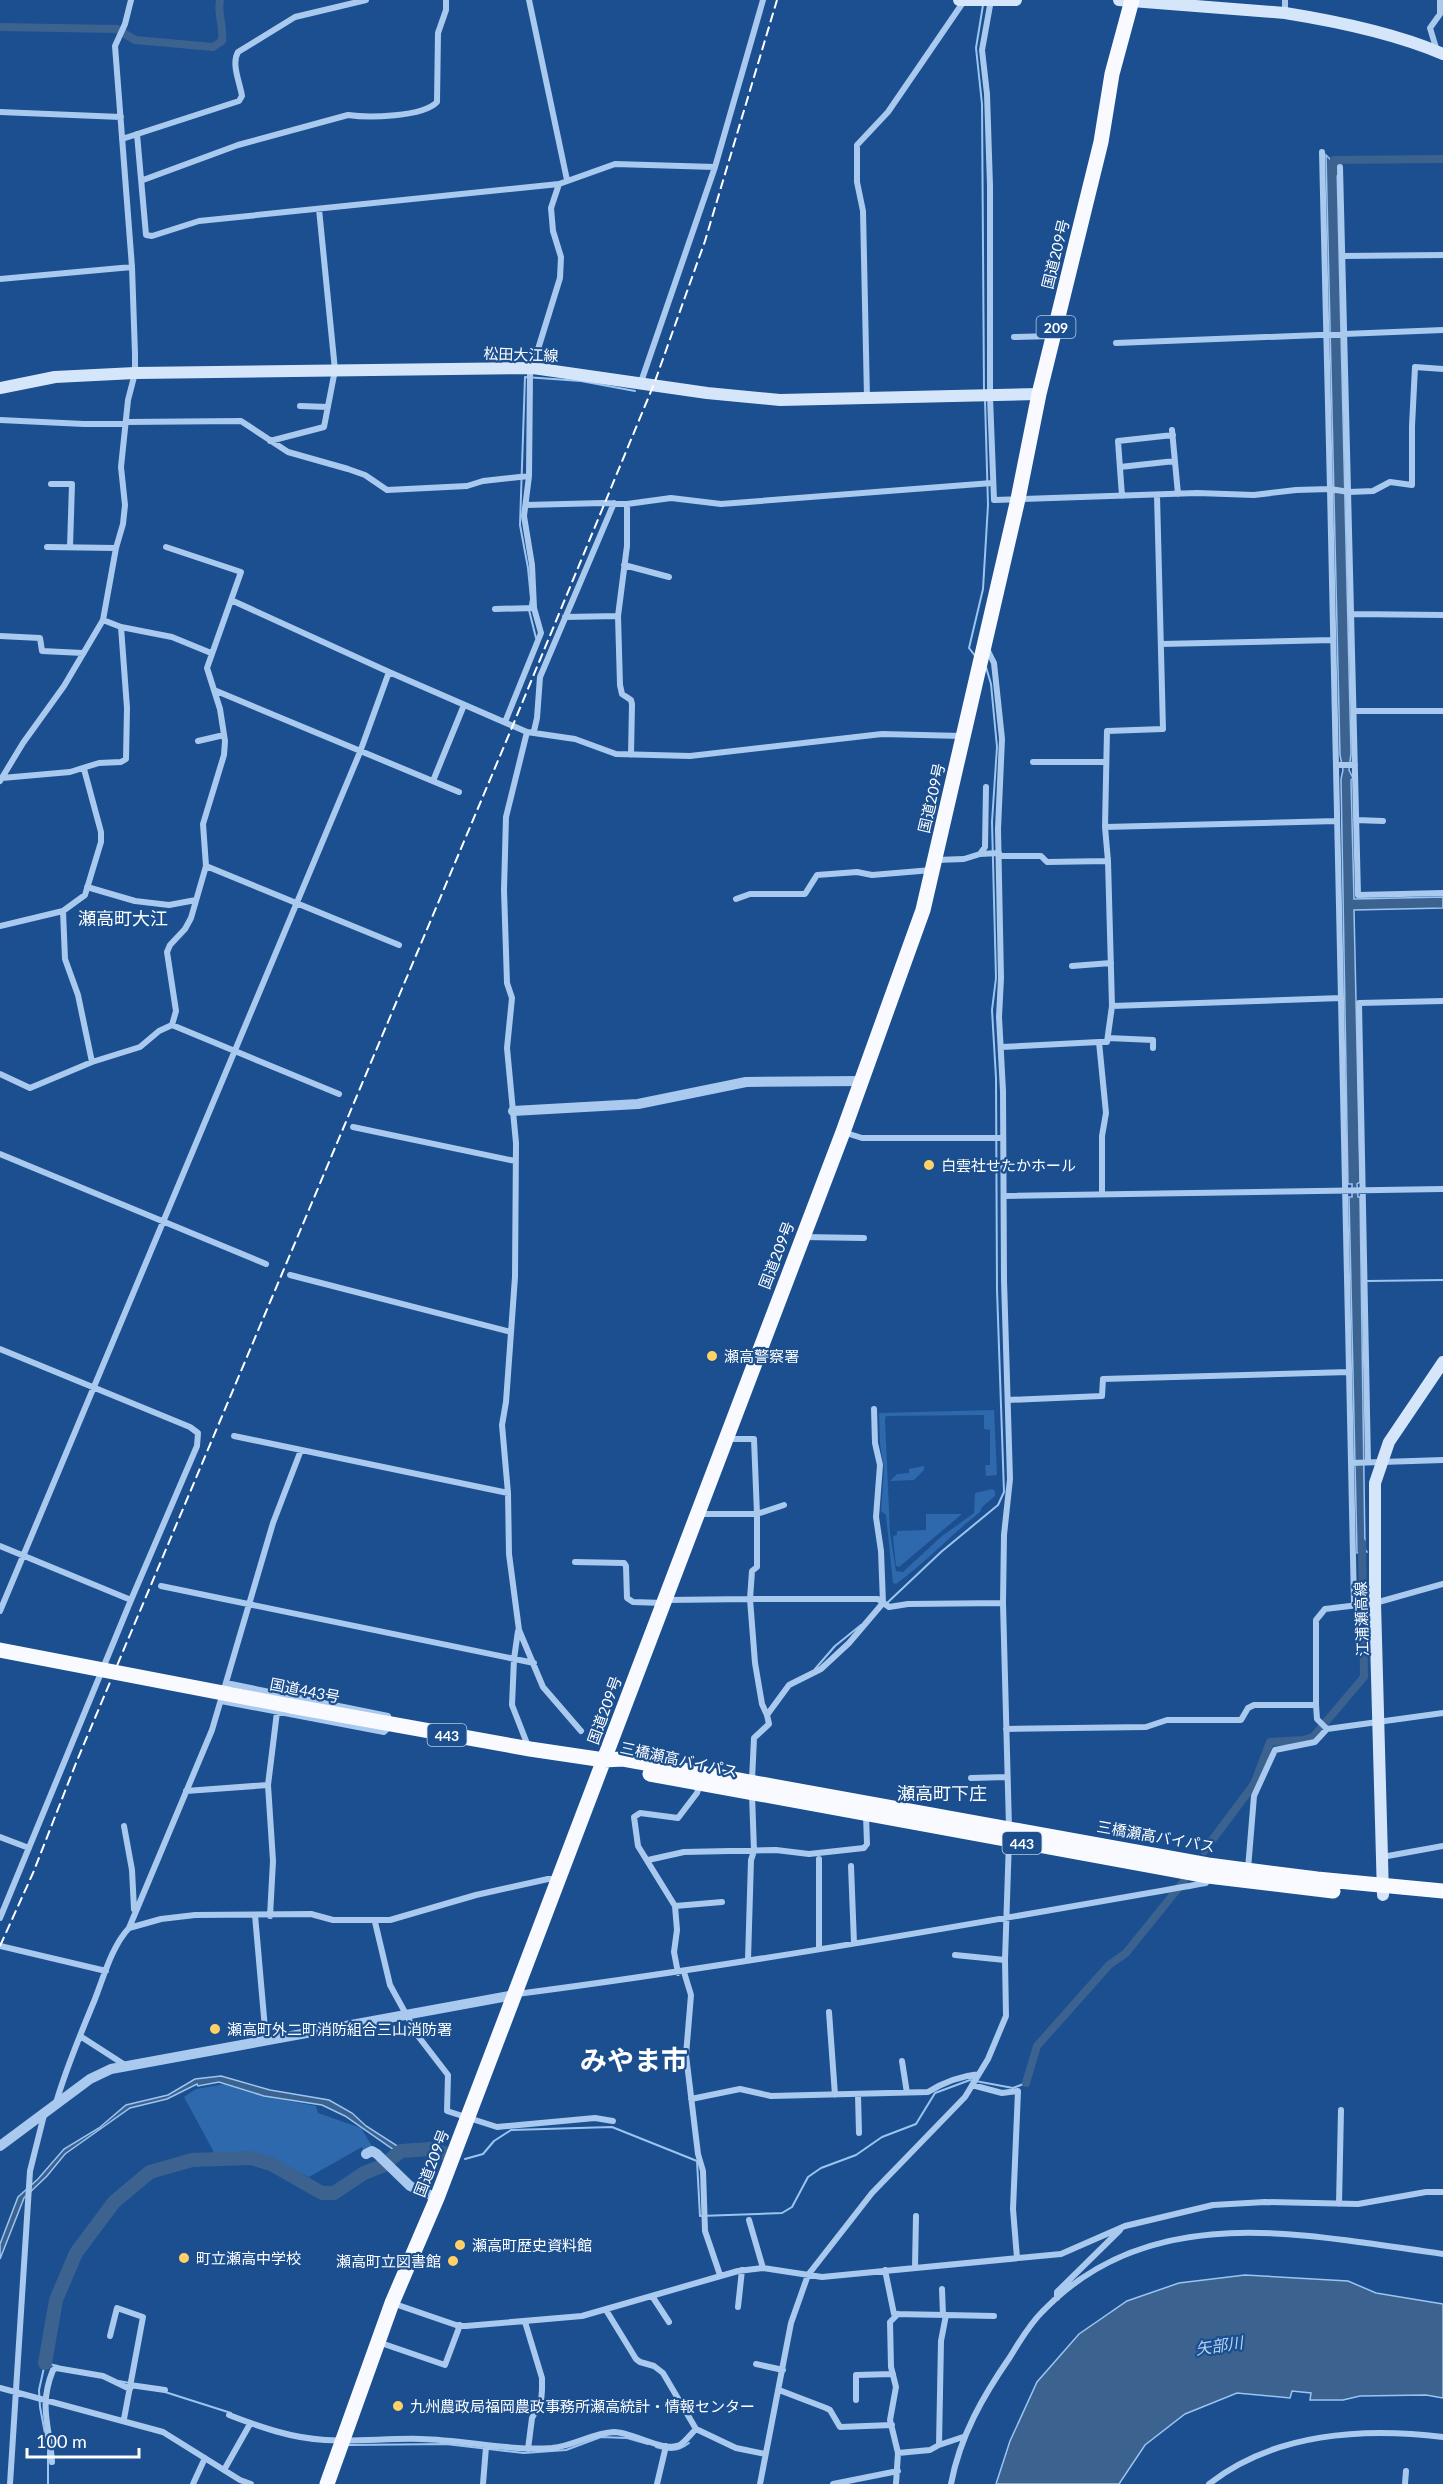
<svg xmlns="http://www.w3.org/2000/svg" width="1443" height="2484" font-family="Lato,'Noto Sans JP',sans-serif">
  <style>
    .green { fill: #2e69ad }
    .water { fill: #3c6290; stroke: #9cc4f0; stroke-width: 1.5 }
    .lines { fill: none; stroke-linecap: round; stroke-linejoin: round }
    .stream { stroke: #9cc4f0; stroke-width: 2 }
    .canal { stroke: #3c6290; stroke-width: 8 }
    .river { stroke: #3c6290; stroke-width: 14 }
    .minor { stroke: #a9c9ee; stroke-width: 6 }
    .tertiary { stroke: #a9c9ee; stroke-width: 10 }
    .secondary { stroke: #d6e6fa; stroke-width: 12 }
    .trunk { stroke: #f8faff; stroke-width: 15 }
    .rail { stroke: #fff; stroke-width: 2; stroke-dasharray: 10 4.5; stroke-linecap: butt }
    .trunk-bridge { stroke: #f8faff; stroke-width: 15 }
    .poi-dot { fill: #ffd166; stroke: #1b4f8f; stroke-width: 2 }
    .labels { text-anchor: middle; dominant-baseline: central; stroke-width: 4.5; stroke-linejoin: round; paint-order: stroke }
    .shield { fill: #1b4f8f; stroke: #bbcadd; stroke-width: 1.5 }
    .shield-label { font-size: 14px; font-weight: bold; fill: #fff }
    .street-label { font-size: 15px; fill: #fff; stroke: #1b4f8f }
    .poi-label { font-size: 15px; fill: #fff; stroke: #1b4f8f; text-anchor: start }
    .water-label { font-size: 16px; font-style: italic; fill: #b5d3f5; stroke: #1b4f8f }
    .quarter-label { font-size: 18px; fill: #fff; stroke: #1b4f8f }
    .town-label { font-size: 27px; font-weight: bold; fill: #fff; stroke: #1b4f8f }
  </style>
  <rect width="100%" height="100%" fill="#1b4f8f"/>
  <path class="green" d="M994,1410l3,65 -11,1 -1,-11h5v-35l-6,-1v-14l-98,1 -1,3 5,114 6,38 7,1 39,-36 32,-23 1,-20 17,-4 3,2v5l-13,11 -2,5c-29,23 -54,50 -84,72l-3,-1 -7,-68 -5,-4 3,-43 -4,-24 -1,-31z
    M924,1466v4l-10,10 -24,1 7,-7 12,-1v-4z
    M926,1514h36l-63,53 -3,-1 -3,-30 4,-1v-4l29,-1z
    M225,2084l47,14 44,8 2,7 43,15 11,18 -8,5 -2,-4 -53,30 -31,-15 -29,-8 -33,2 -32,-59 12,-8z"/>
  <path class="water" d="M1326,155l11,11 14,587 -2,17 4,8 -2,2 3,119 89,-2v11l-89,2 6,272 -3,2 1,13h2l5,352 2,3 -10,1 -8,-356h3v-13h-4l-7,-405 2,-9 -3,-15z
    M221,2076l49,14 59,10 23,13 14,13 33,21 -2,5 -52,-36 -23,-11 -58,-9 -45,-14 -21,4 -1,-2 -30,15 -37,9 -65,46 -18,22 -23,22 -24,61v-15l18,-47 20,-18 26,-30 35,-21 27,-23 42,-10 27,-16z
    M1245,2275l103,6 28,12 67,11v94l-17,-3 -66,1 -17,4h-33l1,-7 -19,-2 -2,7 -53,-5 -52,21 -40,31 -26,39h-123l14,-43 27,-59 42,-48 48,-33 52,-18z"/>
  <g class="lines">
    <path class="stream" d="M983,5l-7,43 6,56 2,287
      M536,638l-7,-28 2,-11 -3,-31 -8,-43 5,-148 56,4 54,10
      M976,657l-7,-9 14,-59 5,-84 -3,-105
      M1367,1281l76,-1
      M886,1604l55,-52 57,-47 6,-13 -7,-202 -1,-212 -4,-68 4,-32 -4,-156 5,-75 -6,-63 -5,-17
      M815,1669l20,-23 26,-21
      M465,2159l18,-5 11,-13 17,-11 101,-3 85,34 3,55 82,-3 10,-6 16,-30 13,-9 35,-13 26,-18 34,-13 19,-31 35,-13 43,8 13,-5
      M119,2381l11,2
      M165,2392l66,21
      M349,2445l97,-1 78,9 42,-3 35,-13 26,1 21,6
      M656,2447c14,4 21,5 33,-4
      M48,2484v-35l-8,-42 -1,-17 6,-27 13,3"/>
    <path class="canal" d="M0,27l117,2 18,11 78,7 9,-6c2,-14 -5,-28 -2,-41
      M1334,172v-12l109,-1
      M1204,1851l50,-67 16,-42 33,-2 10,-3 51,-60 -2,-134
      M1026,2083l11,-37 72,-81 17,-12 58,-72"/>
    <path class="river" d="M45,2363l11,-63 20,-47 38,-51 36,-30 42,-12 59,-2 20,6 51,29h12l30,-20 18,-7 19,-15 29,-2 14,4"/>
    <path class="minor" d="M529,0l38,180
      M991,0l-9,50 5,44 3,92v211l4,103 203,-7 57,2 42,-5 34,-1 -8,-337
      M1285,0v13
      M1437,51l-7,-23 10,-14v-14
      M0,112l121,5
      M137,134l9,101 6,1 47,-15 360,-37 56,-20 100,3
      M122,139l117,-38 3,-5c-2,-13 -11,-32 -4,-44l57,-35 71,-17
      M1340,167l18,728 85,-2
      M143,180l95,-35 110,-30c20,3 75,2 89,-13l1,-69 8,-23v-10
      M1343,256l100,-1
      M0,279l132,-12
      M1014,337l39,-1
      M1116,343l327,-13
      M641,382l74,-215 48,-167
      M867,398l-4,-187 -6,-29v-37l31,-33 76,-111
      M300,406l28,1
      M0,420l84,4h41
      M126,422l115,-1 47,31 60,17 17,6 22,15 80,-4 16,-5 46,-5
      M1172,430l6,64
      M270,441l54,-14 11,-57 -16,-161
      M1120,467l55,-6
      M51,484h21l-2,63
      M1157,495l6,234 -56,2 -2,96 3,34 4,145 229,-8
      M1122,496l-4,-55 55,-6
      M526,505l77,-2 24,1 44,-6 50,6 271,-21
      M47,547l69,1
      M166,547l75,25 -34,96 13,41 5,32 -1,14 -21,69 3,42 -15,52 -6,11 -15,16 -3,7 9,59 -4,14
      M624,565l45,12
      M231,600l158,72 138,60 48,7 41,15 74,2 192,-22 80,2
      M495,609l39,-1
      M1352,614l91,1
      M618,616l2,69 2,9 9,6 1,4 -1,51
      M565,617l53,-1 9,-70v-42
      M103,620l18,7 51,10 39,16
      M0,636l40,2 2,13 41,2
      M1161,644l172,-4
      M986,647l8,16 8,76 -4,90 3,149 -2,39 4,74 1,189 6,199 -6,56 -1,68 6,224
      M214,690l245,102
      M1354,711h89
      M505,722l36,-89 -7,-25 -2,-43 -8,-49 5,-40 1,-101 30,-97 1,-21 -8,-26 -2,-23 8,-24
      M534,731l3,-13 3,-41 74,-174
      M527,732l-21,85 -2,73 3,93 5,15 -5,50 9,95 -1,134 -9,125 -4,23 6,68 1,61 10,76 24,57 38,44
      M198,741l26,-6
      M1033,762h73
      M1336,765h19
      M2,778l68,-6 29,-9 22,-1 5,-3 1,-51 -6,-81
      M0,781l23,-38 41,-57 39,-66 13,-72 7,-24 2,-19 -4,-38 7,-67 7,-27v-19l-3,-87 -17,-221 10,-22 6,-24
      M433,781l31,-76
      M1356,820l27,1
      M1105,827l232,-6
      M980,854l19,-1
      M999,856h42l6,6 61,-1
      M936,860l28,-1 16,-5 5,-7 1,-60
      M206,866l193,79
      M87,887l48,14 34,4 27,-5
      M736,899l14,-5h55l12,-19 40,-3 15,3 60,-5
      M63,911l2,48 13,36 14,67
      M0,926l63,-15 22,-16 16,-53v-10l-17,-63
      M1072,966l39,-3
      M1108,1038l45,2v8
      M1099,1042h8l5,-36
      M1001,1047l98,-5 7,71 -4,23v58
      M0,1074l30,14 62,-26 48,-15 19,-16 13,-6 167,69
      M353,1127l162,34
      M843,1132l19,6h141
      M0,1154l266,110
      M1004,1196l439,-7
      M803,1237l61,1
      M290,1275l221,57
      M0,1349l190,78 8,6 -1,13 -66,154 -131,-54
      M1008,1400l94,-4 1,-17 246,-7
      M234,1436l274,57
      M1368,1462l-9,-459 84,-2
      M1351,1463l-21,-974 19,3 24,-1 17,-9 22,3v-59l3,-59 28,2
      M698,1514h59l27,-9
      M575,1562l49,1 2,3 1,32 6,4 30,1
      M161,1586l373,77
      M666,1600l84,-1 2,-28 5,-4v-53l-3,-75h-28
      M1354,1604l-3,-141 92,-3
      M0,1611l360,-859 29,-80
      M518,1631l-4,28 -2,46 16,41
      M221,1701l163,31 7,-7 -3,-9 -162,-33
      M1316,1705v-85l9,-11 50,-6 68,-19
      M767,1715l22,-30 32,-16 28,-26 34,-40 -2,-52 -5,-34 4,-52 -5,-22 -1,-34
      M1006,1729l140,-2 21,-7h74l7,-12 6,-3h62l1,14 10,10 116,-16
      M971,1778l36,-1
      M752,1780l2,-42 15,-14 -2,-9 -5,-11 -7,-41 -5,-64h128l11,8 19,-3 95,-1
      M186,1791l82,-6
      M124,1826l8,44 2,39
      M0,1837l29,11
      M1382,1857l61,-11
      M648,1860l36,-8 92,-2 33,4 55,-6 3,-4 -1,-29
      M851,1866l3,77
      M1248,1869l6,-73 21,-46 40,-8 12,-13
      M675,1906l47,-4
      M255,1915l11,125
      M270,1916l3,-55 -5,-76 9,-73
      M0,1918l131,-318
      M375,1922l15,63 28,51 30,39 -1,36 50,16 98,-9 18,3
      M129,1928l32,-9 34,-4 116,-1 22,6h57l86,-25 72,-16h10
      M0,1946l106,25
      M819,1949v-90
      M955,1955l50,5
      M748,1960l3,-100 3,-9 -2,-57
      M684,1972l7,23 -5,60 12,99 5,17 2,60 15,44
      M678,1973l-4,-21 3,-22 -2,-24 -37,-60 -4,-29 6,-4 38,5 19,-25 3,-9
      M517,1994c231,-30 460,-71 689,-111l2,-6
      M829,2012l6,83
      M80,2036l45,29
      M902,2061l5,32
      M972,2085l30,8 16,-2 -5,118 4,49
      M858,2095l1,38
      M691,2099l49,-10 31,7 157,-4c16,-10 33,-16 51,-18
      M56,2103c10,-35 25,-70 39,-104 9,-23 17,-53 34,-71l83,-198 61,-207 28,-73
      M1339,2204l2,-94
      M749,2220l14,48
      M915,2267l1,-51
      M885,2270l9,44 52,1 -5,26 -2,104 -9,5 -32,3
      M942,2289l1,26
      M652,2296l17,26
      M1057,2298v-6l63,-62
      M392,2303l64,22 10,1 116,-10 156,-45 25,-3 59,9 239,-23 64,-28 88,-21 52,-3 93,2 68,-12h17
      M738,2307l4,-37
      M606,2310l30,49 4,3 14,4 9,7 33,56 40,19 29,6
      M946,2315l48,1
      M525,2322l17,56v12l-1,12 -9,16 -4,31
      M110,2336l7,-28 26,9 -19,102
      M378,2342l67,23 15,-40
      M756,2364l27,6
      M130,2385l35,5
      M0,2388l163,44 77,48 11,4
      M779,2390l47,18 4,2 10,17 52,-2
      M856,2400v-25l37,-1
      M229,2415c31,12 62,23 96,25 32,2 64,-2 96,-1 44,1 87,12 131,9 22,-2 40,-15 62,-16 19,0 50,21 66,13 6,-4 11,-11 16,-16
      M939,2445l24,-8
      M52,2462c-2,-36 -14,-55 1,-92l3,-2 47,8 27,13
      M224,2470l26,-46
      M10,2484l20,-313 14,-56
      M193,2484l12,-26
      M483,2484l3,-37
      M657,2484l9,-38
      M760,2484l31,-161 17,-48 64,-82 93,-96 23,-38 18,-43 -1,-56 4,-120
      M833,2484l65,-13
      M896,2484l2,-31 -8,-33 6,-33 -5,-20 -1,-45 8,-8
      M951,2484c9,-48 32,-88 59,-127 10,-16 19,-32 32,-45 109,-114 263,-77 401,-58
      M1209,2484c65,-51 154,-57 234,-47
      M1405,2484l1,-13"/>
    <path class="tertiary" d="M513,1111l125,-7 108,-22 115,-1
      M0,2146l90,-67 21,-10 403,-74
      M366,2154l6,-3 5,3 33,32 27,12"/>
    <path class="secondary" d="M959,0h57
      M1119,0l166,13c50,8 112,21 158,41
      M0,388l55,-11 80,-4 398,-5 174,25 73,7 259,-6
      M1383,1895l-8,-292v-120l14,-41 54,-80"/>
    <path class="trunk" d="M291,1706l239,43 74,11 19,-1 585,106 109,14 126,12
      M650,1774l558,102 125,15
      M327,2484l65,-181 45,-105 406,-1066 80,-222 95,-411 21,-105 62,-252 11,-68 20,-74"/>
    <path class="rail" d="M0,1946l33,-73 43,-110 437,-1038 141,-341 51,-143 72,-241"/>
    <path class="trunk-bridge" d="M0,1650l291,56"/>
  </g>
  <g class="poi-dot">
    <circle cx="929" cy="1165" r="6"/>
    <circle cx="712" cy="1356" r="6"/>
    <circle cx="215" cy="2029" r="6"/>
    <circle cx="460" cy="2245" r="6"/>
    <circle cx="184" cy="2258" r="6"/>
    <circle cx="453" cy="2261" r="6"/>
    <circle cx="398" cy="2406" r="6"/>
  </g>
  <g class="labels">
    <g class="shield">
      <rect x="1036.5" y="316" width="39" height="22" rx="4.5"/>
      <rect x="427.5" y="1724" width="39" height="22" rx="4.5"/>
      <rect x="1002.5" y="1832" width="39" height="22" rx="4.5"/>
    </g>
    <g class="shield-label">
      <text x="1056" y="327">209</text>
      <text x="447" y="1735">443</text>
      <text x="1022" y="1843">443</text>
    </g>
    <g class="street-label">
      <text transform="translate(1055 254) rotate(-76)">国道209号</text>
      <text transform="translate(521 354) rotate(2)">松田大江線</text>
      <text transform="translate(931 798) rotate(-77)">国道209号</text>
      <text transform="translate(776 1255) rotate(-69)">国道209号</text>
      <text transform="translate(1361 1619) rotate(-92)">江浦瀬高線</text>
      <text transform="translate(305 1690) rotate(11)">国道443号</text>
      <text transform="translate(604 1710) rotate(-70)">国道209号</text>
      <text transform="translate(679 1759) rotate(12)">三橋瀬高バイパス</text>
      <text transform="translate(1156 1836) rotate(10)">三橋瀬高バイパス</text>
      <text transform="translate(431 2163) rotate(-69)">国道209号</text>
    </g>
    <g class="poi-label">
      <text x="941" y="1165">白雲社せたかホール</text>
      <text x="724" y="1356">瀬高警察署</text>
      <text x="227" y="2029">瀬高町外二町消防組合三山消防署</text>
      <text x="472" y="2245">瀬高町歴史資料館</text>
      <text x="196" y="2258">町立瀬高中学校</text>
      <text x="441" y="2261" text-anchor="end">瀬高町立図書館</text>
      <text x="410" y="2406">九州農政局福岡農政事務所瀬高統計・情報センター</text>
    </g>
    <g class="water-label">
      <text transform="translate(1219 2345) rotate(-8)">矢部川</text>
    </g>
    <g class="quarter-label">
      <text x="123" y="918">瀬高町大江</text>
      <text x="942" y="1793">瀬高町下庄</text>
    </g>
    <g class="town-label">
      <text x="634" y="2059">みやま市</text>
    </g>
  </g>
  <path d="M27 2448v9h112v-9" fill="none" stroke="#ffffff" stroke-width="3"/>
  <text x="36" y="2448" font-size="18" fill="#ffffff" stroke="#1b4f8f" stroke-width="4.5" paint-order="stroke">100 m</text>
</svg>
